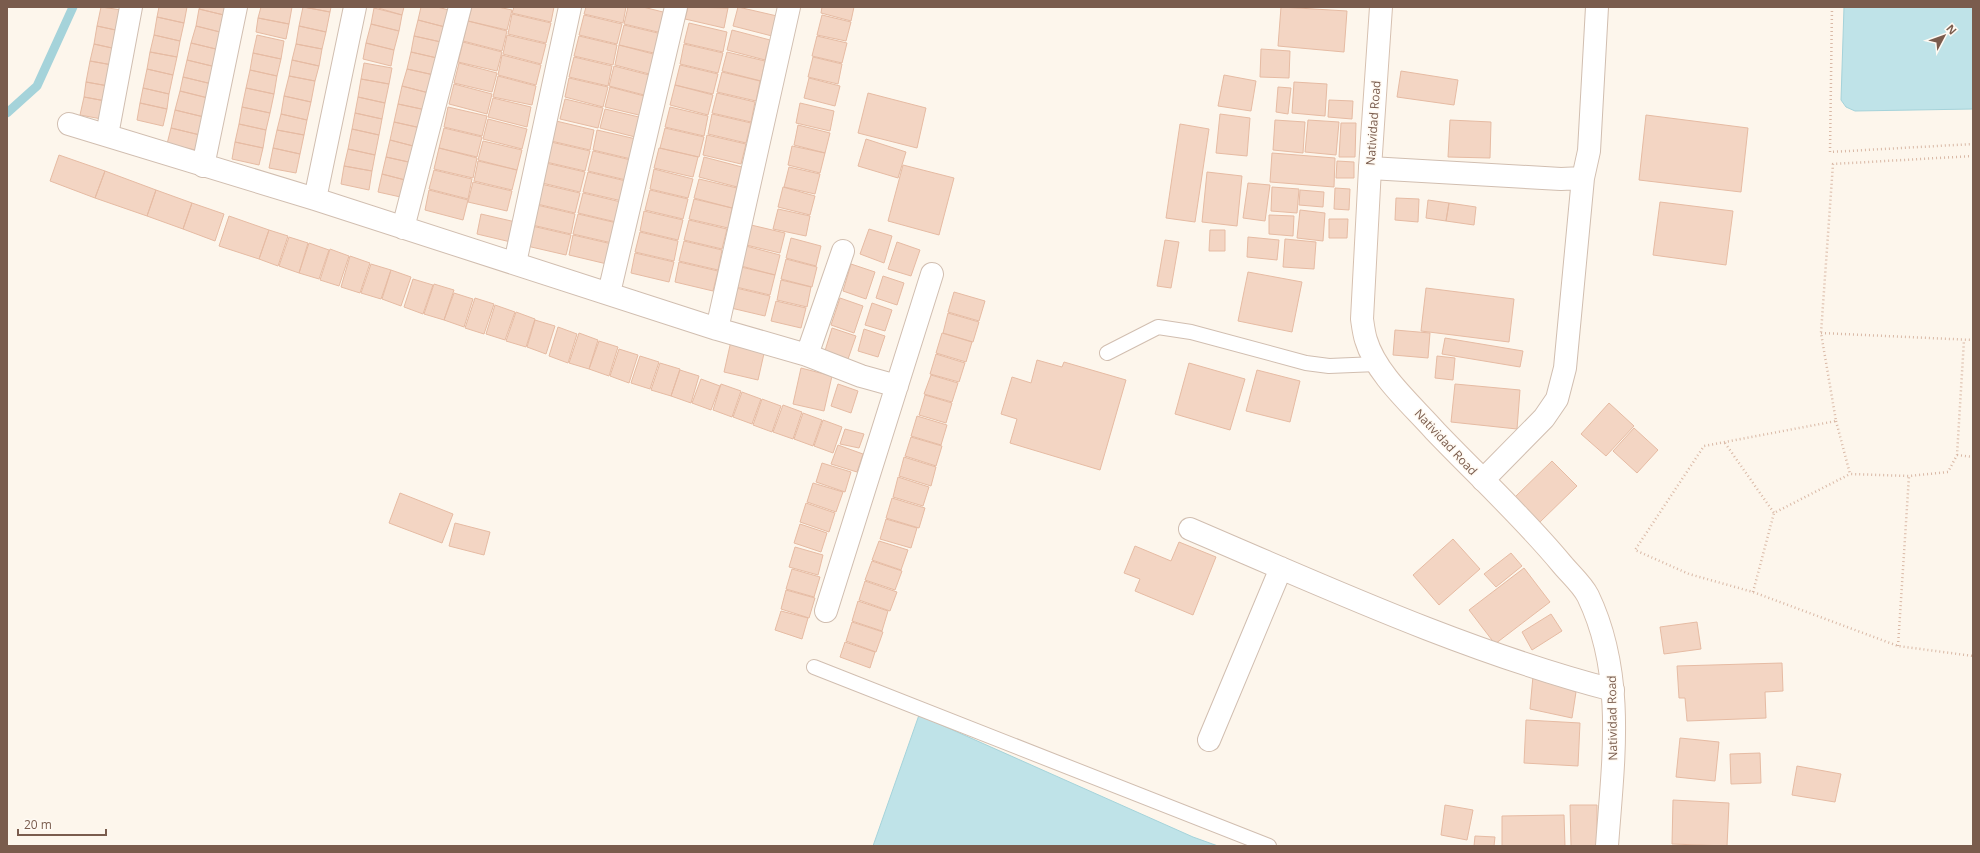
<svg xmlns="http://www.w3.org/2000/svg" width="1980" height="853" font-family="'Open Sans',sans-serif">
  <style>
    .water { fill: #bfe3e8; stroke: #a5d3da }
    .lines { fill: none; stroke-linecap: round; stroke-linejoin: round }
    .stream { stroke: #a5d3da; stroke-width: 9 }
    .building { fill: #f3d5c3; stroke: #e6bba3 }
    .lane-casing { stroke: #d1beb0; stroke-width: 16 }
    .street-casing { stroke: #d1beb0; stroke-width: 24 }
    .secondary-casing { stroke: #d6c0b0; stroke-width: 24 }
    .path { stroke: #d9b8a5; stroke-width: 2.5; stroke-dasharray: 1 3; stroke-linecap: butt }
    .lane { stroke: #fff; stroke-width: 14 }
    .street { stroke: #fff; stroke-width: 22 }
    .secondary { stroke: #fff; stroke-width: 22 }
    .labels { text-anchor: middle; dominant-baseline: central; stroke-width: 3; stroke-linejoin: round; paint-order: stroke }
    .street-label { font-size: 12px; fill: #7a5c4d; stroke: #fffaf3 }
  </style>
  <rect width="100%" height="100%" fill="#fdf6ec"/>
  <path class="water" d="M1844,7h129v102l-118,2 -9,-4 -5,-7z
    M919,715l274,122 25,9h-345z"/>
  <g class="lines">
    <path class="stream" d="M7,113l30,-27 36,-79"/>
  </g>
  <path class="building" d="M101,7l28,4 -4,21 -28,-6z
    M159,7h28l-3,16 -27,-6z
    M200,7h30l-2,9 -29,-7z
    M261,7h31l-3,17 -31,-6z
    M303,7l27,5 -4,20 -27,-6z
    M304,7h27l-1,5z
    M375,7h29l-2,8z
    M421,7h16l12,3 -4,17 -27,-7z
    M472,7h26l14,3 -5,20 -39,-9z
    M514,7h40l-3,15 -39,-9z
    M586,7h40l-3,16 -39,-9z
    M628,7h15l24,6 -5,20 -38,-9z
    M688,7l40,1 -4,20 -39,-9z
    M738,7l39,9 -5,20 -39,-10z
    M822,7h32l-3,14 -30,-8z
    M1281,7l66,4 -3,41 -66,-6z
    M374,8l28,7 -3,16 -28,-7z
    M199,9l29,7 -4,17 -28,-7z
    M512,14l39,9 -5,20 -38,-9z
    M584,15l38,9 -5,20 -38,-9z
    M822,15l29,7 -5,19 -29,-6z
    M157,17l27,6 -4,18 -26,-6z
    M258,18l31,6 -3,15 -30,-7z
    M418,20l27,7 -4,15 -27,-6z
    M468,21l39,10 -5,20 -39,-10z
    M689,23l38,9 -4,20 -39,-9z
    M371,24l28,7 -5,19 -28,-7z
    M624,25l38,9 -4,20 -39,-9z
    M97,26l28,6 -4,18 -27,-6z
    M196,26l28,7 -4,17 -29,-7z
    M299,26l27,6 -4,17 -26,-5z
    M732,30l38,10 -5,20 -38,-10z
    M154,35l26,6 -3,16 -27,-5z
    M257,35l27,6 -3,18 -28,-6z
    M507,35l39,9 -5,20 -38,-10z
    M414,36l27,6 -4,16 -26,-6z
    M579,36l38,9 -4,20 -39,-9z
    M817,36l30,7 -5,20 -30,-7z
    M463,42l39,10 -5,19 -39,-9z
    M191,43l29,7 -4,17 -29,-7z
    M366,43l28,7 -3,16 -28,-7z
    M94,44l27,6 -3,16 -28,-5z
    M296,44l26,5 -3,17 -27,-6z
    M684,44l39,9 -5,20 -38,-9z
    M619,45l38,10 -4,20 -38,-10z
    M1261,49l29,2 -1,27 -29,-1z
    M150,52l27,5 -4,18 -26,-6z
    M411,52l26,6 -3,17 -27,-6z
    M727,52l38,9 -4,20 -39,-10z
    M253,53l28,6 -4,17 -27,-6z
    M502,55l39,10 -5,20 -38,-10z
    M574,57l38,9 -4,20 -39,-9z
    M813,57l29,7 -4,20 -30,-7z
    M187,60l29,7 -4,17 -29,-7z
    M292,60l27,6 -4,15 -26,-5z
    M90,61l28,5 -4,21 -28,-5z
    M364,63l28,5 -3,16 -28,-5z
    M459,63l38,10 -5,19 -38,-9z
    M680,65l38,9 -5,20 -38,-9z
    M614,66l39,10 -5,20 -39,-10z
    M147,69l26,6 -4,19 -26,-6z
    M407,69l27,6 -5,18 -27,-7z
    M250,70l27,6 -3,18 -28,-6z
    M1401,71l57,9 -4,25 -57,-8z
    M722,72l38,9 -4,20 -39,-9z
    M1224,75l32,6 -5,30 -33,-5z
    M289,76l26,5 -4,21 -27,-6z
    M498,76l38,10 -4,19 -39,-8z
    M183,77l29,7 -4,14 -28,-7z
    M569,78l39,9 -5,20 -38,-10z
    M809,78l31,8 -5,20 -31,-8z
    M361,79l28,5 -4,19 -27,-6z
    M86,82l28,5 -3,15 -27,-5z
    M1294,82l33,2 -2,32 -33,-3z
    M454,84l38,10 -5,20 -38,-10z
    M675,85l38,10 -5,20 -38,-10z
    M402,86l27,7 -3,17 -28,-6z
    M610,87l38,10 -5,19 -38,-9z
    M1278,87l13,1 -3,26 -12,-2z
    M143,88l26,6 -2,15 -27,-6z
    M246,88l28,6 -4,19 -28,-6z
    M180,91l28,7 -4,19 -29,-7z
    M717,93l38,9 -4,20 -39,-9z
    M868,93l58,15 -9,40 -59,-15z
    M284,96l27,6 -4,18 -26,-6z
    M84,97l27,5 -4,18 -27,-5z
    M358,97l27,6 -3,16 -27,-6z
    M493,98l38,9 -4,20 -39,-10z
    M565,99l38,9 -5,20 -38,-9z
    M1329,100l24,1 -1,18 -24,-2z
    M140,103l27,6 -4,17 -26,-6z
    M800,103l34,8 -4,20 -34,-8z
    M398,104l28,6 -5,18 -27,-6z
    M242,107l28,6 -4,17 -27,-6z
    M448,107l39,9 -5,20 -38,-9z
    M670,107l38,9 -4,20 -39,-9z
    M605,109l38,9 -4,20 -39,-10z
    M175,110l29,7 -4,18 -29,-7z
    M355,113l27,6 -3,16 -27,-6z
    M281,114l26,6 -3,15 -27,-5z
    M712,114l39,9 -5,20 -38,-9z
    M1220,114l30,4 -3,38 -31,-3z
    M1646,115l102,13 -7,64 -102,-12z
    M488,119l39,10 -5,20 -39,-10z
    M1275,120l30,2 -2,31 -30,-3z
    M1308,120l31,2 -3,33 -31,-3z
    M1450,120l41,2 -1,36 -42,-1z
    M556,121l38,9 -4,20 -39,-9z
    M394,122l27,6 -4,19 -27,-7z
    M1341,123h15l-1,34h-16z
    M239,124l27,6 -3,18 -28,-6z
    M1180,124l29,5 -14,93 -29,-4z
    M798,125l32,8 -5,20 -31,-8z
    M171,128l29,7 -4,15 -29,-6z
    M444,128l38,9 -5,20 -38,-9z
    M665,128l39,9 -5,20 -39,-9z
    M352,129l27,6 -4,20 -27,-6z
    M277,130l27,5 -4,19 -27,-6z
    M597,130l39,9 -5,20 -38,-9z
    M707,135l39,9 -5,20 -38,-9z
    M866,139l40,13 -8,26 -40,-12z
    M390,140l27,7 -4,16 -27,-6z
    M483,141l39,9 -5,20 -39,-10z
    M235,142l28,6 -4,17 -27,-6z
    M551,142l39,9 -5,20 -39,-9z
    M792,146l33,7 -5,20 -32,-8z
    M273,148l27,6 -4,19 -27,-5z
    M439,148l38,10 -4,20 -39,-9z
    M659,148l39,9 -5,20 -39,-9z
    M348,149l27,6 -3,16 -28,-5z
    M593,151l38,9 -5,20 -38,-9z
    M1272,153l63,5 -1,29 -64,-5z
    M59,155l46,16 -10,27 -45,-17z
    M386,157l27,6 -4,18 -27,-7z
    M704,157l38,10 -5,20 -38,-10z
    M478,161l39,9 -5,20 -38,-9z
    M1337,161l17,1v16h-18z
    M546,163l39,9 -5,20 -38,-9z
    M903,165l51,13 -15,57 -51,-14z
    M344,166l28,5 -3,19 -28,-6z
    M789,167l31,7 -5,20 -31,-7z
    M654,169l39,10 -5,19 -38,-9z
    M434,170l38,9 -4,20 -39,-10z
    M105,171l51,19 -9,26 -52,-18z
    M588,172l38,9 -4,20 -39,-9z
    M1207,172l35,4 -5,50 -35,-4z
    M382,174l27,7 -4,17 -27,-6z
    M699,179l38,9 -5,20 -38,-10z
    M473,182l39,9 -5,20 -39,-9z
    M1248,183l22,2 -5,36 -22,-3z
    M541,184l39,9 -5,20 -38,-9z
    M783,187l32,9 -5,19 -32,-8z
    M1272,187l27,2 -2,24 -26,-2z
    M1335,188l15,1 -1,21 -15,-1z
    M156,190l36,13 -9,26 -36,-13z
    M429,190l39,10 -5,20 -38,-10z
    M650,190l38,9 -5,20 -38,-9z
    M1300,190l24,2 -1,15 -24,-2z
    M583,193l38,9 -5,20 -38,-9z
    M1396,198l23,1 -1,23 -23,-2z
    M694,199l38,9 -4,20 -39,-9z
    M1428,200l21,3 -3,18 -20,-3z
    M1660,202l73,9 -7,54 -73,-10z
    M192,203l32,11 -9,27 -32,-12z
    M1449,203l27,4 -2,18 -28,-4z
    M537,205l38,9 -4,20 -39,-9z
    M778,209l32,7 -4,20 -33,-7z
    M1300,210l25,3 -2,28 -26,-3z
    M644,211l39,9 -5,20 -38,-9z
    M481,214l39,9 -5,20 -38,-9z
    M578,214l39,9 -5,20 -39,-9z
    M1269,215l25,1 -1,20 -24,-2z
    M229,216l40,14 -10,29 -40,-13z
    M1329,219h19l-1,19h-18z
    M689,220l38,9 -5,20 -38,-9z
    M751,225l34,8 -5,20 -34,-8z
    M532,226l39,9 -5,20 -39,-9z
    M869,229l23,7 -8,27 -24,-9z
    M269,230l19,6 -10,30 -19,-7z
    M1210,230h15v21h-16z
    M640,232l38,9 -4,20 -39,-9z
    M573,235l39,9 -5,20 -38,-9z
    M289,237l19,6 -9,30 -20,-7z
    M1248,237l31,3 -2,20 -30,-3z
    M791,238l30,8 -5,20 -30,-8z
    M1285,239l31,3 -2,27 -31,-2z
    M1165,240l14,2 -8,46 -14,-2z
    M684,241l38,9 -4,20 -39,-9z
    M897,242l23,8 -9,26 -23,-7z
    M309,243l20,7 -10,29 -20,-6z
    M746,246l34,9 -5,20 -34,-9z
    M330,249l19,7 -10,30 -19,-6z
    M635,253l39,9 -5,20 -38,-9z
    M350,256l20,7 -10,30 -19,-6z
    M786,259l31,8 -5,20 -31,-8z
    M679,262l39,9 -5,20 -38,-9z
    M371,264l20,6 -10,29 -20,-6z
    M851,264l24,8 -9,27 -23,-8z
    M741,267l34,8 -5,20 -34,-8z
    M391,270l20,7 -10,29 -19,-7z
    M1248,272l54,10 -10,50 -54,-11z
    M883,276l21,7 -7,22 -21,-7z
    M413,279l20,6 -10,29 -19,-7z
    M781,280l30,7 -4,20 -30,-7z
    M434,284l20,6 -10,30 -20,-6z
    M736,288l34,8 -5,20 -34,-8z
    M1426,288l88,11 -5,43 -88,-11z
    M954,292l31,9 -6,20 -31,-9z
    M454,293l19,6 -9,28 -20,-7z
    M475,298l19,6 -10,30 -19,-6z
    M840,298l23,8 -9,27 -23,-8z
    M776,301l30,7 -5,20 -30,-7z
    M872,303l20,7 -7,21 -20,-6z
    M495,305l20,7 -10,28 -19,-6z
    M516,312l19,7 -9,28 -20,-6z
    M948,313l31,9 -6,20 -30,-9z
    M535,320l20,6 -9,28 -19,-7z
    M558,327l19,7 -9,29 -19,-7z
    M832,328l24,8 -9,26 -23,-8z
    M864,329l21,7 -7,21 -20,-6z
    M1395,330l35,3 -2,25 -35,-3z
    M579,333l19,7 -9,29 -20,-6z
    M942,333l30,9 -6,20 -30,-9z
    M1445,338l78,13 -3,16 -78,-13z
    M599,341l19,6 -9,29 -20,-7z
    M731,341l34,8 -7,31 -34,-8z
    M619,349l19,6 -9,28 -19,-7z
    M936,354l29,9 -6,19 -29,-8z
    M640,356l19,6 -9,27 -19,-6z
    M1437,356l18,2 -2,22 -18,-2z
    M1037,360l25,7 2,-5 62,18 -26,90 -90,-27 7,-24 -16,-5 11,-37 19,6z
    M660,363l20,6 -9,27 -20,-6z
    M1189,363l56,16 -15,51 -55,-16z
    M801,368l31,8 -8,35 -31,-7z
    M680,370l19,6 -8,27 -20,-7z
    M1257,370l43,11 -10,41 -44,-11z
    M931,375l27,8 -6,19 -28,-8z
    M701,379l19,7 -9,24 -19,-7z
    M721,384l20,7 -9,26 -19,-7z
    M838,384l20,7 -7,22 -20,-7z
    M1455,384l65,6 -3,39 -66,-7z
    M742,392l19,7 -9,25 -19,-7z
    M925,395l27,8 -6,20 -27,-8z
    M762,399l19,7 -9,26 -19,-7z
    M1609,403l25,23 -28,30 -25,-22z
    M783,405l19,7 -9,27 -20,-7z
    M803,413l19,7 -9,26 -19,-7z
    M917,416l30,9 -6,20 -30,-9z
    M823,420l19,7 -9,26 -19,-7z
    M1634,428l24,22 -21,23 -24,-22z
    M845,429l19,5 -5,14 -19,-4z
    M911,437l31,9 -6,20 -31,-10z
    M838,445l25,9 -6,18 -26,-8z
    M904,457l32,10 -5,19 -32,-10z
    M1552,461l25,25 -37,36 -25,-25z
    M822,463l29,9 -6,20 -29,-10z
    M898,477l31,10 -6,19 -30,-9z
    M813,483l30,9 -7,20 -29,-10z
    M400,493l53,21 -11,29 -53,-20z
    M892,498l33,10 -6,20 -33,-10z
    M806,503l29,10 -6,19 -29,-10z
    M886,519l31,9 -6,20 -31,-9z
    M455,523l35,9 -6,23 -35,-9z
    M800,524l27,9 -6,19 -27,-9z
    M1453,539l27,30 -41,36 -26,-30z
    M879,541l29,9 -7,20 -29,-10z
    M1179,542l37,15 -23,58 -58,-24 5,-12 -16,-6 11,-27 36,15z
    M795,547l28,8 -5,20 -29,-8z
    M1511,553l11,13 -26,21 -12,-13z
    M872,561l30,10 -7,19 -30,-10z
    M1524,568l26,34 -55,42 -26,-34z
    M792,569l28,8 -6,20 -28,-8z
    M865,581l32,11 -7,19 -31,-11z
    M786,590l29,8 -6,20 -28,-9z
    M858,601l30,10 -6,20 -30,-10z
    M781,611l27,7 -6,21 -27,-9z
    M1551,614l11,17 -30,19 -10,-18z
    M852,622l31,10 -7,20 -30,-11z
    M1697,622l4,27 -37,5 -4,-27z
    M845,642l30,10 -5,16 -30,-11z
    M1782,663l1,28 -18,1 1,26 -79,3 -2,-23h-6l-2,-32z
    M1533,676l43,16 -4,26 -42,-9z
    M1526,720l54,3 -2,43 -54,-3z
    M1680,738l39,4 -4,39 -39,-4z
    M1760,753l1,30 -30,1 -1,-30z
    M1797,766l44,8 -6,28 -43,-7z
    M1673,800l56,3 -2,43 -55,-2z
    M1445,805l28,5 -6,30 -26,-5z
    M1570,805h27v41h-26z
    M1564,815l1,31h-63v-30z
    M1475,836l20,1 -1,9h-20z"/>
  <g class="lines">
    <g class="lane-casing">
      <path id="lane" d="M1107,353l51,-26 33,5 115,31 23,3 48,-2
        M814,667l455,179"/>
    </g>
    <g class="street-casing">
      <path id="street" d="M69,124l246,75 402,130 90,26 54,21 36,10
        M107,135l24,-128
        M203,166l33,-159
        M1370,168l191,11 22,-1 6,-27 8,-144
        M315,199l40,-192
        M403,228l57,-221
        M515,263l55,-256
        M609,293l67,-286
        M717,329l72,-322
        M807,355l36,-104
        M1483,480l61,-62 13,-19 8,-31 18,-190
        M1190,529c138,59 277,123 423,161
        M826,611l106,-337
        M1209,740l72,-172"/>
    </g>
    <g class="secondary-casing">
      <path id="secondary" d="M1381,7l-11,161 -8,151c1,7 2,15 4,21 10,34 46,65 69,91 42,44 87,85 126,132 8,10 21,21 27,33 38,79 25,166 19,250"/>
    </g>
    <path class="path" d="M1832,7l-2,145 143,-8
      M1973,156l-140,8 -12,169 15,88 -132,25 -69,104 54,24 64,18 145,54 75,10
      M1821,333l152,7
      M1836,421l14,53 59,2 39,-4 9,-17 7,-115
      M1725,443l49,70
      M1957,455l16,2
      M1753,592l21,-79 76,-39
      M1898,646l11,-170"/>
    <use href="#lane" class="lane"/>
    <use href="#street" class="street"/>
    <use href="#secondary" class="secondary"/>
  </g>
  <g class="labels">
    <g class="street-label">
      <text transform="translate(1373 123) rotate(-86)">Natividad Road</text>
      <text transform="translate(1446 442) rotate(47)">Natividad Road</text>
      <text transform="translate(1612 718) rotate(-91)">Natividad Road</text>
    </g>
  </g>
  <rect width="1980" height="853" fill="none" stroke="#7a5c4d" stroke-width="16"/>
  <g transform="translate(1944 36) rotate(49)" stroke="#fffaf3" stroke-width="3" paint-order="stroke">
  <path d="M0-3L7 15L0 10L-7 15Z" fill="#7a5c4d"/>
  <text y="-6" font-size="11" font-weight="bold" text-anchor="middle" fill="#7a5c4d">N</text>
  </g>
  <path d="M18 829v6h88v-6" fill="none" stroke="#7a5c4d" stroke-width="2"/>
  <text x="24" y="829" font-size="12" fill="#7a5c4d" stroke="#fffaf3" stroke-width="3" paint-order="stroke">20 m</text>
</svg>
